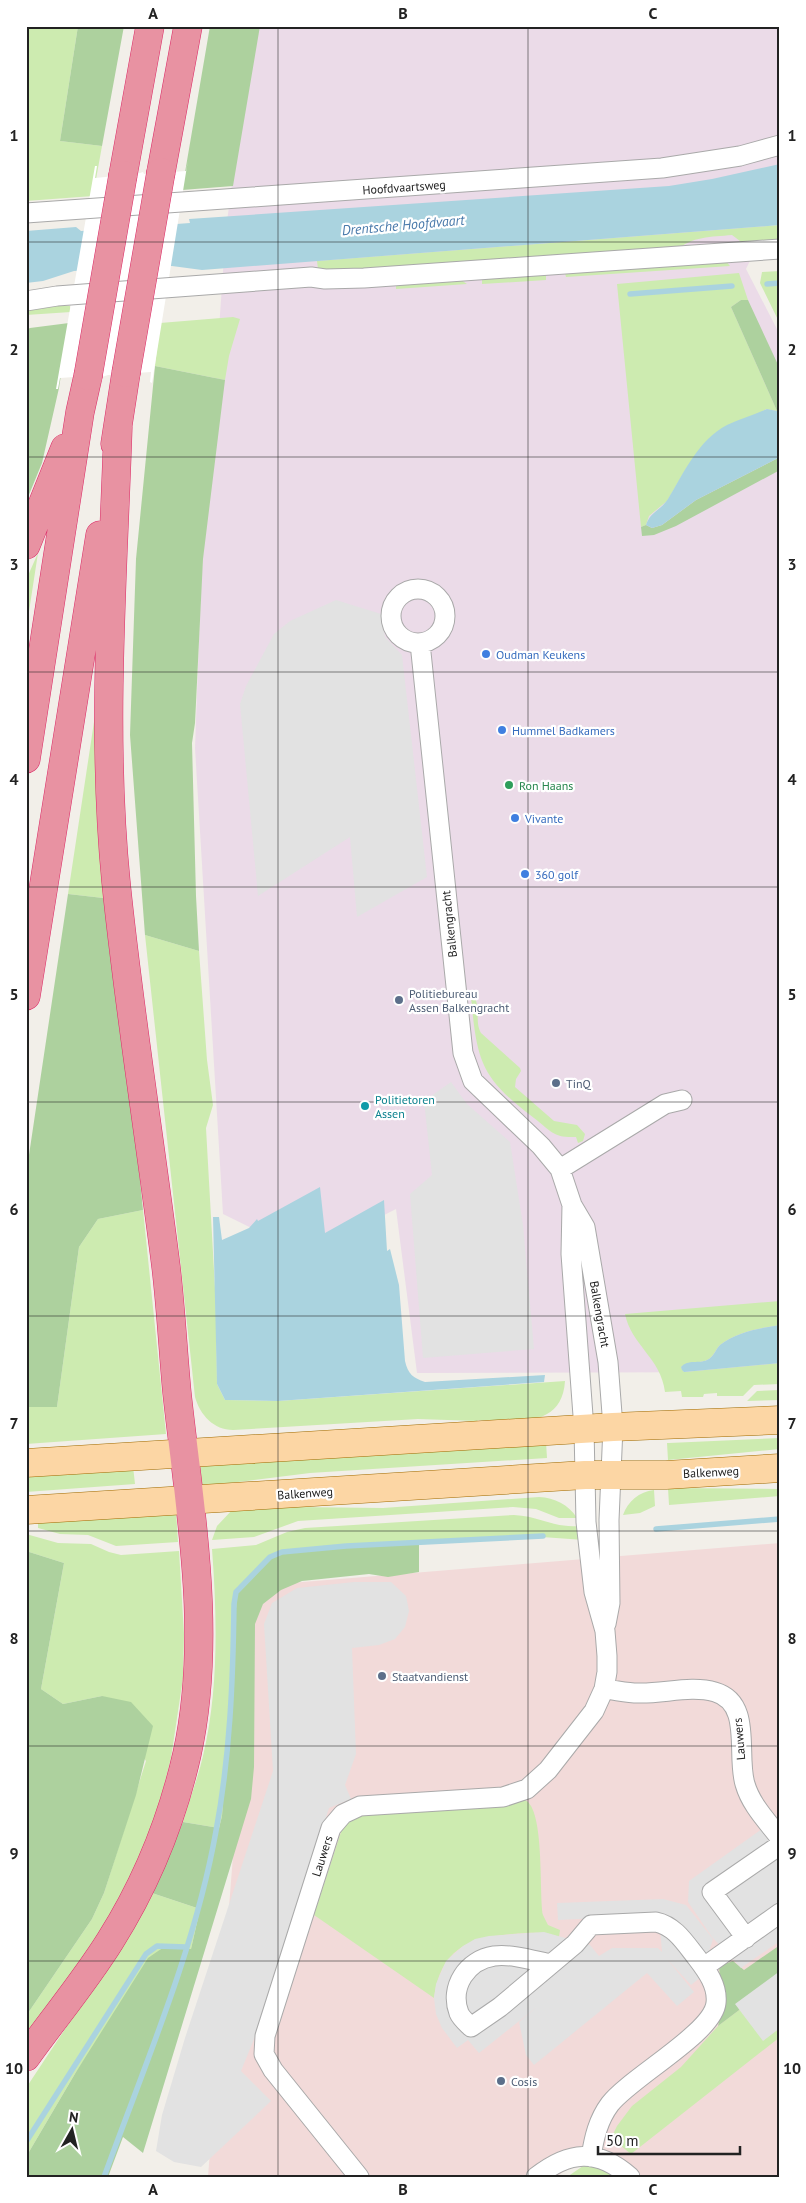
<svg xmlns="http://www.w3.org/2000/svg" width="806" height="2203" font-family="'PT Sans',sans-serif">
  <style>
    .commercial { fill: #f2dad9 }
    .industrial { fill: #ebdbe8 }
    .grass { fill: #cdebb0 }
    .forest { fill: #add19e }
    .parking { fill: #e2e2e2 }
    .water { fill: #aad3df }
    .pier { fill: #fff }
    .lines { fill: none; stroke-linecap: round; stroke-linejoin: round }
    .stream { stroke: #aad3df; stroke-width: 5.5 }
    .street-casing { stroke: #a9a9a9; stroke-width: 21 }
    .primary-casing { stroke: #a06b00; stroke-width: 29 }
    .highway-casing { stroke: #dc2a67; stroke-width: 29 }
    .street { stroke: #fff; stroke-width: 19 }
    .primary { stroke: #fcd6a4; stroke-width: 28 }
    .highway { stroke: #e892a2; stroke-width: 28 }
    .highway-bridge-casing { stroke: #dc2a67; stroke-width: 29; stroke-linecap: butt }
    .highway-bridge { stroke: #e892a2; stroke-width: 28 }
    .grid { fill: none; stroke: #222; stroke-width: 1; stroke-opacity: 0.55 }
    .shop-dot { fill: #3f7fe0; stroke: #fff; stroke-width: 2 }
    .leisure-dot { fill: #2e9e5b; stroke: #fff; stroke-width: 2 }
    .service-dot { fill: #5c6f8a; stroke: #fff; stroke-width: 2 }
    .culture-dot { fill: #0f9aa8; stroke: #fff; stroke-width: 2 }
    .labels { text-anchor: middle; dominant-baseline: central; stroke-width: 4.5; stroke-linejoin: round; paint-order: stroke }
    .street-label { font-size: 12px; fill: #222; stroke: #fff }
    .shop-label { font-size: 12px; fill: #366cbe; stroke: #fff; text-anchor: start }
    .leisure-label { font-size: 12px; fill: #27864d; stroke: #fff; text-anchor: start }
    .service-label { font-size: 12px; fill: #4e5e75; stroke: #fff; text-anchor: start }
    .culture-label { font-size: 12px; fill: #0d838f; stroke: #fff; text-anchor: start }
    .water-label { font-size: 14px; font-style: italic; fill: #4a7aab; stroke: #fff }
    .neatline { fill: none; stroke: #222; stroke-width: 2 }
    .grid-label { font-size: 16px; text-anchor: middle; font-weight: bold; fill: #222 }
  </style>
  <rect width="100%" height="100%" fill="#f2efe9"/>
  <path class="commercial" d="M780,1543v634h-182l-23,-13 -19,13h-348l46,-591z"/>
  <path class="industrial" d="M253,26h527v173l-34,70 34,66v1037l-363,1 -21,-164 -90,46 -83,-41 -28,-466 6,-163 25,-356z"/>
  <path class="grass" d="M26,26h52l-18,115 42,5 -9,50 -67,5z
    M780,225v17l-36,2 -12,-9c-21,2 -40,1 -56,16l-343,22 -15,-4 -1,-8z
    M726,261l4,5 -164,11 -1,-4z
    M780,271v53l-20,-41 2,-11z
    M739,273l9,27h-7l-10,7 46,104 -11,-2 -79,58 -20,34 -18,15 -3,9 -5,2 -24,-243z
    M546,274v6l-64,4v-6z
    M461,280l6,4 -71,5v-4z
    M57,305l13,1 1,6 -45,3v-8z
    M233,317l7,2 -11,37 -4,24 -70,-14 5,-43z
    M38,553l-12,78v-51z
    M102,669l10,230 -44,-5z
    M145,935l54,16 8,109 6,45 -7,23 10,178 1,78 8,16 53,1 287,-20c-3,49 -53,40 -87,39l-1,1 -59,-2 -185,11c-19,0 -33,-15 -38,-33z
    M471,997l4,1c5,11 0,25 6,35l39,35 1,3 -5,8 -1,8 39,34 23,4 8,9 -2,7 -5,2 -2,-6c-22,1 -24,-5 -42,-19 -53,-40 -57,-56 -63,-121z
    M143,1210l23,224 -140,10v-37h31l22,-160 19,-28z
    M780,1301v24c-20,3 -44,7 -60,20 -5,5 -6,12 -13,15 -8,4 -17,0 -26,7l3,5 96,-9v21l-26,1 -11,11h-26v-3l-13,1 -1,3h-21l-1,-6 -16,1c-4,-34 -34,-47 -40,-78z
    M780,1390v10l-33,1 10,-10z
    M780,1438v11l-112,11 -1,-17h2z
    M546,1442l1,16 -237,15 -111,14 -2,-23z
    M133,1466l2,18 -109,8v-17z
    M668,1488l112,1v7l-111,9z
    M654,1490l1,16 -15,7 -17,2c5,-14 16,-23 31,-25z
    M539,1497c16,1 29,7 38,21h-18l-23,-9 -23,-2 -215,14 -44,16 -42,3 5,-14 16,-17 61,-2 89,1z
    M176,1511l2,31 -62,4 -28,-11 -28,-1 -22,-6v-8z
    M514,1515c25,1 39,13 65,11l5,14 -42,-3 -269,16 -36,41 -15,222 -3,12 -36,-6c6,-22 15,-44 20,-66 16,-67 14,-140 9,-207l44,-4 31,-13 18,-4z
    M26,1534l32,9 33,1 18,8 12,3 58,-4 5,83 -1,44 -12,80 -9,36 -17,53 -39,79 -80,118v-28l66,-97 12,-26 42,-132 -44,-65 -39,8 -22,-15 23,-126 -38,-12z
    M525,1800c20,9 14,93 18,115l5,10 12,5 -1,7c-18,-6 -29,-4 -47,-3 -44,3 -72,16 -78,64l-120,-83 27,-83 5,-9 17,-8 138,-9z
    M152,1893l48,16 -9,40h-30l-85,123 -50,85v-69l92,-139z
    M780,1979v58l-149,117 -20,-16 6,-12 15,-20 49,-39 37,-41z
    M583,2166h12l22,11h-50z"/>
  <path class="forest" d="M78,26h46l-22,120 -42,-5z
    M210,26h50l-27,160 -51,4z
    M741,300h7l32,69v44l-3,-2 -46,-104z
    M69,323l-10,65 -17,75 -16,39v-172l4,-2z
    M155,366l70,14 -22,179 -8,164 -3,20 4,153 3,55 -54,-16 -15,-200 6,-176z
    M780,457v13l-104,56 -22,9 -12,1 -1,-9 5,-2 6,3 10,-3 34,-25z
    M68,894l44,5 31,311 -45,9 -19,28 -22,160h-31v-232z
    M419,1543v29l-31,5 -19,-3 -67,7 -21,9 -18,14 -8,20 -1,143 -3,32 -108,354 -20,-16 -15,40h-82v-20l50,-85 72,-114 13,-9h30l9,-40 -48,-16 31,-71 36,6 3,-12 15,-222 37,-41z
    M26,1551l38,12 -23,126 22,15 39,-8 29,6 22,24 -17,69 -32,98 -12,26 -66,97z
    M780,1945v34l-62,47 4,-18 -3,-42 14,-5 11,9z"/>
  <path class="parking" d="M336,600l45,14 4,23 17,18 25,222 -70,40 -7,-80 -92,59 -18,-192 6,-18 28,-52 16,-13z
    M451,1082l16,22 43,38 13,83 11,124 -111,9 -13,-164 22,-19 -8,-74z
    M354,1582h37l15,14 3,15 -4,16 -10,12 -16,6 -27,3 4,106 -11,31 6,14 -22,9 -75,231 -13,32 30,30 -70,66 -27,-5 -18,-11 6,-36 23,-77 88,-267 -9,-147 8,-21 25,-15z
    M780,1816v125l-39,27 -29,-31 -24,-35 1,-21z
    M663,1899l23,6 27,34 -12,38 -10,8 -24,-26 27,33 -17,14 -30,-33 -113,92 -8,-10 -7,-33 19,-16 -59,47 -11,-13 -11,8 -15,-20 -6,-14 -2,-16 2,-14 10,-23 17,-15 12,-7 14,-3 55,-4 46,13 9,11 13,-8h46l4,4 -3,-37 -101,5 -1,-17z
    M780,1971v57l-17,13 -28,-37z"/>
  <path class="water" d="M780,164v61l-578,45 -30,-4 -98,5 -31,10 -17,2v-52l50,-4 5,4 109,-8 -1,-4 480,-33 43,-7z
    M767,409l10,2 3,2v44l-84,43 -34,25 -10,3 -6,-3c4,-13 15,-15 22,-26 16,-26 30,-59 59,-74 13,-6 27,-10 40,-16z
    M320,1187l5,46 59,-33 3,51 3,-2 9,36 6,76c3,13 8,17 20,21l120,-7 -1,7 -266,19 -53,-1 -8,-16 -4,-167h6l3,23 27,-12 8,-9 1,2z
    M780,1325v38l-96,9 -2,-2 -1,-3c7,-8 18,-3 26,-7 7,-3 8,-10 13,-15 16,-13 40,-17 60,-20z"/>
  <path class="pier" d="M188,160l-36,223 -2,-1 1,-10 -43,3 -6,2v-2l-42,3 -2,11h-2l39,-223h2l-2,12 42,-4 6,-2 1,2 42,-3z"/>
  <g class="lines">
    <path class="stream" d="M767,284l13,-1
      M630,294l102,-8
      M656,1529l124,-10
      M26,2142l120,-188 11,-8 29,1
      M104,2177c41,-113 91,-228 112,-346 14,-75 17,-150 18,-227l2,-12 3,-3 31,-32 12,-5 64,-6 197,-10"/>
    <g class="street-casing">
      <path id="street" d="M26,213l636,-45 78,-12 40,-11
        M26,301l31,-5 254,-19 14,2 39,-1 416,-29
        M391 616a27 27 0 1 1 54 0a27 27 0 1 1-54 0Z
        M420,643l43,410 10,28 68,65 19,23 12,36 13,22 23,135 5,65 -4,93 1,83 -4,21
        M560,1169l105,-65 17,-4
        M604,1689c11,1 23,4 34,4 25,1 53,-8 77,-1 38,11 21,63 30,92 6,21 22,37 35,54
        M746,1938l-34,-46 68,-47
        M551,1964c-19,-4 -38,-10 -57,-8 -27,4 -45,31 -35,57 2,5 8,10 12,14l29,-20 75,-63 16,-19 65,-3c19,4 29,21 41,36 10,13 21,28 19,45 -3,30 -85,74 -106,101 -12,16 -16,34 -19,53
        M704,1967l76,-54
        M359,2177l-86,-107 -9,-16 1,-18 66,-208 12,-14 17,-8 143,-9 24,-8 21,-19 46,-59 10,-22 3,-17v-16l-2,-25 -11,-39 -8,-70 -2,-93 -13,-175 1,-49
        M536,2177c33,-26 61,-29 94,0"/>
    </g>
    <g class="primary-casing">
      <path id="primary" d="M26,1463l587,-36 167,-7
        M26,1510l559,-35h81l114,-7"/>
    </g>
    <g class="highway-casing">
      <path id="highway" d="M161,172l27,-146
        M123,175l27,-149
        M115,444l11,-71
        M26,545l39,-97
        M26,759l54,-347 8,-36
        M26,996l74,-461
        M26,2057c28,-39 59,-76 84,-116 36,-57 62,-121 77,-187 26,-119 3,-241 -10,-361 -4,-42 -6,-84 -11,-126 -16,-128 -37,-256 -50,-385 -15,-151 -3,-304 2,-455"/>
    </g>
    <use href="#street" class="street"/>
    <use href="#primary" class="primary"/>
    <use href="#highway" class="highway"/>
    <g class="highway-bridge-casing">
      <path id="highway-bridge" d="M126,373l35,-201
        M88,376l35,-201"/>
    </g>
    <use href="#highway-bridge" class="highway-bridge"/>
  </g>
  <path class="grid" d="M278,26v2151M528,26v2151M26,242h754M26,457h754M26,672h754M26,887h754M26,1102h754M26,1316h754M26,1531h754M26,1746h754M26,1961h754"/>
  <g class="shop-dot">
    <circle cx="486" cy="654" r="5"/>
    <circle cx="502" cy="730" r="5"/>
    <circle cx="515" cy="818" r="5"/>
    <circle cx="525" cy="874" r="5"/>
  </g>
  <circle class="leisure-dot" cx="509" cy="785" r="5"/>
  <g class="service-dot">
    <circle cx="399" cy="1000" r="5"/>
    <circle cx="556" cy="1083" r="5"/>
    <circle cx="382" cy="1676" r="5"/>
    <circle cx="501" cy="2081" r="5"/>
  </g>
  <circle class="culture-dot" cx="365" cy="1106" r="5"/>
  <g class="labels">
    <g class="street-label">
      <text transform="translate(404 187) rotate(-4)">Hoofdvaartsweg</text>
      <text transform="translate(449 924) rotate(-96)">Balkengracht</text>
      <text transform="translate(600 1314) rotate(80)">Balkengracht</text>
      <text transform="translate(711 1472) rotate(-3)">Balkenweg</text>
      <text transform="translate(305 1493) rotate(-4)">Balkenweg</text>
      <text transform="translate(739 1739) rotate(-95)">Lauwers</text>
      <text transform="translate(322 1856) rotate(-72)">Lauwers</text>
    </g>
    <g class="shop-label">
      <text x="496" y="654">Oudman Keukens</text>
      <text x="512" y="730">Hummel Badkamers</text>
      <text x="525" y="818">Vivante</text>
      <text x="535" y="874">360 golf</text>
    </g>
    <g class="leisure-label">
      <text x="519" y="785">Ron Haans</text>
    </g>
    <g class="service-label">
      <text x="409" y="993">Politiebureau<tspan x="409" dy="14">Assen Balkengracht</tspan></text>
      <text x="566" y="1083">TinQ</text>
      <text x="392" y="1676">Staatvandienst</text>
      <text x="511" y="2081">Cosis</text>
    </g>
    <g class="culture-label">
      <text x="375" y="1099">Politietoren<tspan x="375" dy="14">Assen</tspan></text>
    </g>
    <g class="water-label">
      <text transform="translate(403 225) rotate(-5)">Drentsche Hoofdvaart</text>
    </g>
  </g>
  <rect width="806" height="2203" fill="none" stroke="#ffffff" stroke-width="55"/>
  <g transform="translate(72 2130) rotate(8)" stroke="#ffffff" stroke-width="4" paint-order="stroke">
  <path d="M0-4L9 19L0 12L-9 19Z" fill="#222222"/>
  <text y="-8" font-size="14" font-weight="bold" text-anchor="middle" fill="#222222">N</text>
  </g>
  <path d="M598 2146v8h142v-8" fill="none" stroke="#222222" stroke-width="2.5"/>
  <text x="606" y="2146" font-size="15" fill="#222222" stroke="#ffffff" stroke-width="4" paint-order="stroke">50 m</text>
  <rect x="28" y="28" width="750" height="2148" class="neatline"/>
  <g class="grid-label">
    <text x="153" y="19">A</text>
    <text x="403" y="19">B</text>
    <text x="653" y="19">C</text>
    <text x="14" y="141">1</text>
    <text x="792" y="141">1</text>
    <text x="14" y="355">2</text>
    <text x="792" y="355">2</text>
    <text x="14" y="570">3</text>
    <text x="792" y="570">3</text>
    <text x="14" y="785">4</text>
    <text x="792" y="785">4</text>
    <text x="14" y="1000">5</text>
    <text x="792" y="1000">5</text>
    <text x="14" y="1215">6</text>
    <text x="792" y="1215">6</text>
    <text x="14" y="1429">7</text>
    <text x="792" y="1429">7</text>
    <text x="14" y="1644">8</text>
    <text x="792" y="1644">8</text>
    <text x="14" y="1859">9</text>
    <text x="792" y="1859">9</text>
    <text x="14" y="2074">10</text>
    <text x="792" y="2074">10</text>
    <text x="153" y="2195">A</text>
    <text x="403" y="2195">B</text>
    <text x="653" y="2195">C</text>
  </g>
</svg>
